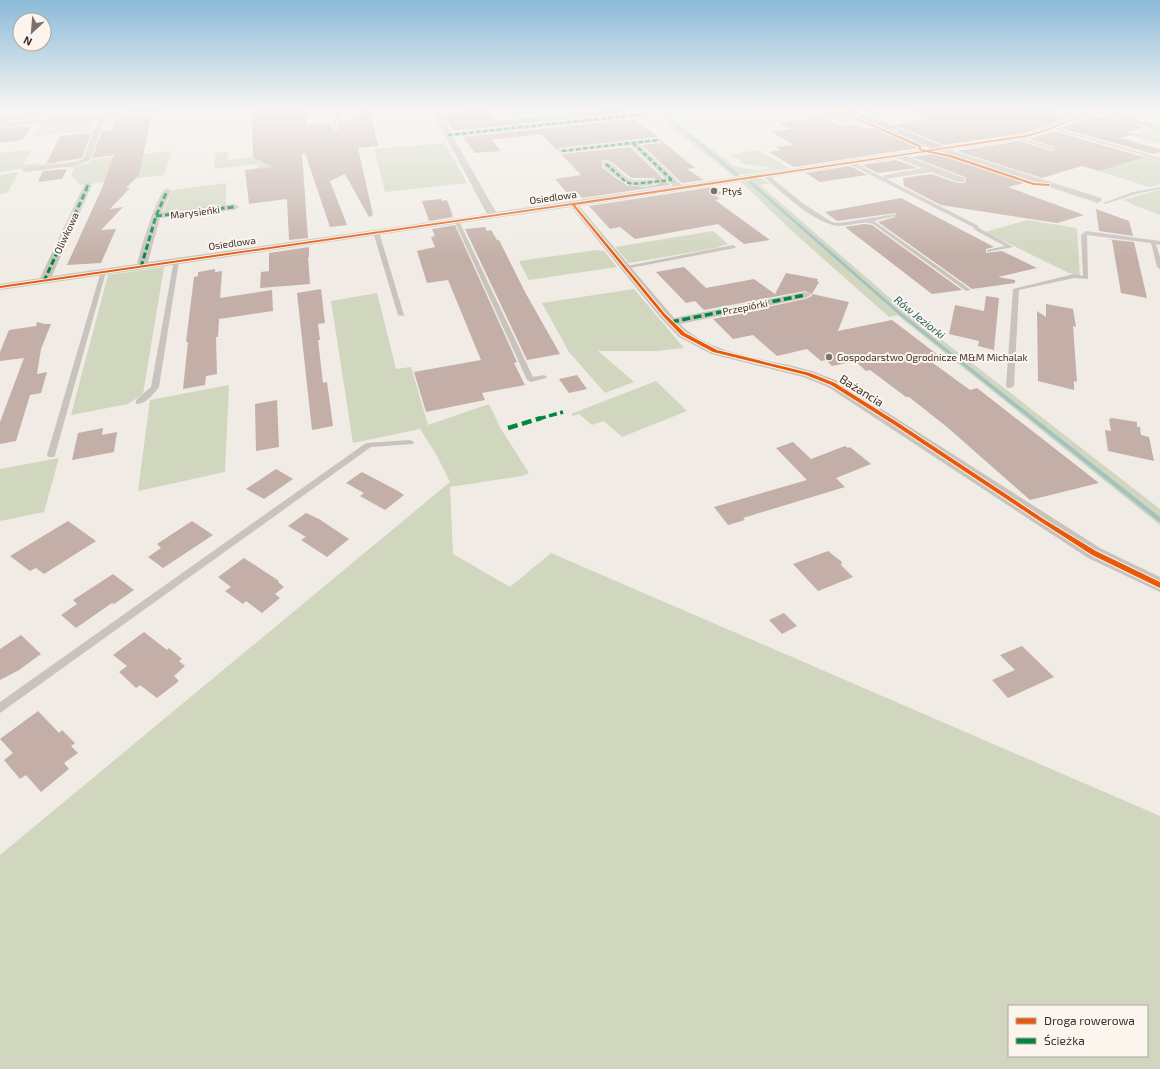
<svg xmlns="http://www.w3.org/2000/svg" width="1160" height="1069" font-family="'Exo 2',sans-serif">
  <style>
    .green { fill: #d1d6bf; fill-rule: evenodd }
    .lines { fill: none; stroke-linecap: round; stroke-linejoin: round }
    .stream { fill: #a1c2c1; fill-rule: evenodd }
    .building { fill: #c3afa7; fill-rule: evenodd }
    .lane { fill: #c9c3be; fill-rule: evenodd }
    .street { fill: #c9c3be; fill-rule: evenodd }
    .secondary { fill: #bab3ae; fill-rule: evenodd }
    .quiet-far3 { stroke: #00873e; stroke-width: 2.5; stroke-dasharray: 4.5 2.5; stroke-linecap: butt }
    .quiet-far2 { stroke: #00873e; stroke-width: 3; stroke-dasharray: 6 3; stroke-linecap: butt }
    .quiet-far1 { stroke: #00873e; stroke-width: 3.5; stroke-dasharray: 8 3.5; stroke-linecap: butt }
    .quiet { stroke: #00873e; stroke-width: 4.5; stroke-dasharray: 10 4.5; stroke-linecap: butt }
    .cycleway-casing { stroke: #fbf5ee; stroke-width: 2 }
    .cycleway { fill: #e8590c; fill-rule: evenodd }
    .poi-dot { fill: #7a716c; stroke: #fbf5ee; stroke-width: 1.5 }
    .labels { text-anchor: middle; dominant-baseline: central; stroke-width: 4; stroke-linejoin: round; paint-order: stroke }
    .far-poi-label { font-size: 10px; fill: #3b302b; stroke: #fbf5ee; text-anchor: start }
    .far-street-label { font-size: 10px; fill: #3b302b; stroke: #fbf5ee }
    .far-water-label { font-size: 11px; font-style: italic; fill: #1f5a5e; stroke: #fbf5ee }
    .street-label { font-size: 12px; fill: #3b302b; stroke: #fbf5ee }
  </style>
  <rect width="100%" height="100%" fill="#f0ebe5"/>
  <path class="green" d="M493,109h76l-69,7z
    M668,109h13l-9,10 62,47 25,5 12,-3 -27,-4 -13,-10 27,-4 31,18 -56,8 -74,-58z
    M807,109h22l29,13 -17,2z
    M94,118l-5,13 -56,5 9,-12z
    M1150,127l10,2v15l-30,-9 20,-5 -5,-2z
    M445,143l22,40 -82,9 -11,-43z
    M31,150l-8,15 13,-2 5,2 28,-3 -69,10v-19z
    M172,151l-8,24 -84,10 -9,-10 4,-7 -7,-1 20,-3 4,-5z
    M229,152l-2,8 58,-6 1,22 -29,3v-15l-43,5 1,-16z
    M1143,156l17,4v24l-11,3 -50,-16z
    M19,172l-12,21 -7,1v-19z
    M760,178l10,5 -10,2 146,127 254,197v16l-263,-210 -8,2 -96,-85 -53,-51z
    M226,183v23l-63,7 9,-23z
    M1158,190l2,1v24l-29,-11 -2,-2 -6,-2z
    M1027,220l50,8 3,48 -11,-3 -84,-41z
    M713,231l15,13 -12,4 -87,15 -14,-16z
    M597,250l7,1 13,16 -88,13 -10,-19z
    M164,267l-21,127 -15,10 -57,11 37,-140z
    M634,289l50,59 -28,3h-58l36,31 -29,11 -36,-41 -27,-49z
    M377,293l19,76 15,-2 17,58 61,-21 12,25 28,44 -7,3 -72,11 3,67 57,33 41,-34 609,263v253h-1160v-214l450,-373 -14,-28 -16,-25 -67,14 -22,-142zM1009,1006h138v50h-138z
    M656,381l31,30 -65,26 -18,-16 -12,4 -13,-11 -6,2 -2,-2z
    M229,385l-4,87 -87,19 12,-91z
    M59,458l-15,54 -44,9v-52z"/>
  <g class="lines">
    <path class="stream" d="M676,109h2l-8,9 68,56v2h-2l-68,-57z
      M749,181h2l148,130 261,206v5l-2,-1 -261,-208 -148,-130z"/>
  </g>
  <path class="building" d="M270,109h35l2,16 24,-2 1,6 2,2 4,-1v-8l16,-1 -2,-9 18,-2 8,36 -20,2 15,67 -4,2 -24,-43 -15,7 17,44 -17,2 -25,-74 -3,1 6,84 -19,2 -2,-41 -38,5 -4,-34 28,-3 -20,-10 -1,-46z
    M488,109l9,12 119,-12h5l5,4 -173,18 -12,-18z
    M908,109h136l21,9 -39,15 -82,12 -50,-20 36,-6z
    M39,112l-2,2h2l-2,4 -37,3v-6z
    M152,114l-13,61 -13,13h4l-20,21 13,-2 -22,23 15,-1 -15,34 -34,2 35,-77 12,-33 -22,3 10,-27 10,-1 5,-13z
    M1091,116l8,3 7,-2 38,10 -17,5 7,2 -14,4 40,11v3l-7,2 -92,-26z
    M821,117l19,9 15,-2 10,5 13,-2 47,20 -131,20 -25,-15 12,-2 -6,-3 19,-2 -23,-13 20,-3 -12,-6z
    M634,119l24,18 -99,11 -1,3 -17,-17 -49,6 9,11 -26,2 -12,-16z
    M32,126l-9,14 -23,3v-15z
    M1053,131l91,26 -45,14 -17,-5 -40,12 -85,-27 62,-10 32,10 4,-1 -2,-3 -23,-8z
    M91,133l-9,25 -36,6 14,-28z
    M662,141l33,27 -8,1 17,11 -22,3 -40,-38 19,-2z
    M630,147l40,38 -88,13 -4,-5 -10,1 -13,-15 26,-4 -20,-21zM607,160l7,4 17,14h22l7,4 -4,3 -10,2 -19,-2 -10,-6 -15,-12v-6z
    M940,153l88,29 -20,5 76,28 -27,8 -116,-18 -37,-19 -1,-8 28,-4 26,9h8l1,-4 -1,-2 -53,-20z
    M896,160l21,8 -39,5 -16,-8z
    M850,166l17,9 -47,7 -14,-9z
    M67,169l-5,10 -24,3 5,-11z
    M713,187l10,7 -8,1 5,4 -5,1 55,40 -26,4 -26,-20 -83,15 -15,-12 -10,2 -21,-23z
    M901,198l93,49 -8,2v4l16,-2 35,17 -39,9 17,3v3l-43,6 -94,-67 17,-5 1,-4 -59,8 -12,-9z
    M441,199l1,2 5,-1 6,17 -24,4 -7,-20z
    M1096,209l33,12 4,15 -34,-5z
    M864,224l8,1 90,65 -30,4 -87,-67z
    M455,225l62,137 -3,1 11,22 -43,8 3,7 -59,12 -12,-40 67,-12 -33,-80 -21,3 -10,-32 18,-4 -4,-10 4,-1 -3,-7z
    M485,227l2,4 4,-1 6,10h2l26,52 35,62 -33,6 -62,-131z
    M1105,239l29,3 13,56 -26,-5 -9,-53z
    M309,247v10h-1l2,27 -50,4 1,-16 8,-1v-18z
    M684,267l22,21 48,-9 21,15 11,-21 32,6 -1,2 2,1 -7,12 -7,-3 -101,19 -9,-9 -9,2 -30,-31z
    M215,269v3l7,-1 -2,27 52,-8 1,21 -54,8 -1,18h-2l1,37 -11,2 -1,9 -22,4 5,-47h-2l8,-65 4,-1v-4z
    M321,289l4,34 -7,1 2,16h-2l5,43 4,-1 6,44 -21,4 -15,-137z
    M812,294l37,8 -11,29 54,-11 46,35 -12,3 44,32 7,-2 122,95 -69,17 -83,-73 -38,-30h-3l-36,-27 -4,1 -11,-10 -23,5 -6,-6 -5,1 -14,-12 -30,7 -24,-21 -20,4 -20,-20 92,-20 7,-3z
    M986,296l13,2 -5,52 -16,-4 1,-5 -30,-7 6,-29 29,6z
    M1046,304l27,5 3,18 -3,-1 4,56 -3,-1v9l-36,-9 -1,-70 9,6z
    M37,322l8,2h6l-10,25 -4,25 10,-2 -6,21 -11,2 -14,46 -16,3v-22l24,-64 -24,3v-9l9,-22 27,-4z
    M577,375l10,14 -18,4 -10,-14z
    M277,400l2,47 -23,4 -1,-47z
    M1112,418l25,4v5h3l1,8 8,2 5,24 -46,-10 -3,-21 6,1 -2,-12z
    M103,428l-1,7 15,-3 -3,20 -42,8 6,-27z
    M793,442l18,17 34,-13 3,2 2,-1 21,17 -35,14 9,9 -102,31 2,2 -17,5 -14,-18 93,-27 -31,-32z
    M276,469l17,10 -29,20 -18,-10z
    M362,472l36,19 6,4 -19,15 -25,-14 4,-3 -18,-10z
    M306,513l13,6 30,20 -22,18 -26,-17 5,-3 -18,-11z
    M68,521l28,20 -52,33 -8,-6 -6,3 -20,-15z
    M192,521l21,14 -50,33 -15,-11 13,-9 -4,-4z
    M828,551l14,11 -1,3 12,12 -35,14 -25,-27z
    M244,558l35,23 -1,1 6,5 -9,7 5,4 -18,15 -16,-12 -3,3 -18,-13 6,-4 -13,-10z
    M113,574l21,16 -20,14 -2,-1 -36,25 -15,-13 16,-11 -4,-4z
    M784,613l13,13 -15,8 -13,-14z
    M144,632l23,18 2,-2 13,11 -3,2 6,5 -11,10 5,5 -22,17 -17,-13 -4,3 -17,-16 8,-6 -14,-11z
    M21,635l20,19 -22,16 -19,10v-31z
    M1022,646l32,31 -46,21 -16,-18 23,-10 -15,-15z
    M38,711l21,22 3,-3 13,13 -4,3 7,7 -14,10 5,6 -28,23 -15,-17 -6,4 -16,-19 9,-7 -13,-14z"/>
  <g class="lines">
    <path class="lane" d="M337,109h4v8l-5,5 1,7 -2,1 -2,-1 -1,-7 5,-5z
      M1082,110l8,2 1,1 -2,1 -8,-2z
      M1053,127l107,31v2l-108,-31z
      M1015,136l38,12 1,1 -3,1 -37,-12z
      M847,161h4l126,64 2,3 34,19 -26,5v-2l18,-4 -30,-16 -2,-3 -126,-64z
      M763,174h4l34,28 29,19 6,2 10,-1 49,-8v2l-21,5 97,69 -5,1 -93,-67c-12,-4 -24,3 -36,2 -25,-4 -55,-34 -74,-50z
      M1160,187v2l-24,5 -31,10 -2,-1 30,-11z
      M454,220l5,1 74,156 11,-2 3,2 -1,1 -15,4 -4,-2z
      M376,230l3,2 25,83 -1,1 -5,-1 -25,-83z
      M1086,231l74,10v4l-4,-1 4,13v12l-3,-2 -6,-24 -64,-8 1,44 -14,-1 -55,12 -5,96 -4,2h-3l-1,-2 7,-97 61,-15 9,2 -2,-41z
      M733,245l3,2 -1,1 -110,21 -3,-2z
      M174,260l5,1 -20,126c-5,7 -14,18 -23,17v-4l15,-13z
      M101,271l5,1 -51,183 -1,2h-6l-1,-2z
      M410,440l4,2 -1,2 -42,3 -371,266v-11l366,-259z"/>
    <path class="street" d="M147,109h25l-3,2 -63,6 -16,43 -15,6 -50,6 -4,-2 4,-2 49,-6 9,-3 15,-41 -98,9v-4z
      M431,109h6l14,24 194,-21 3,2 -3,2 -192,21 43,75 177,-26 -42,-41 -72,8v-4h3l99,-11v4l-22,2 43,41 344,-51 43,-16 -24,-9h10l20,7 20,-7h12l-3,2 56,15v4l-64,-17 -67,25 -79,12 151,48 1,2 -4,3 -158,-52 -34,5 58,22 1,2 -1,2h-6l-27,-10 -46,7 -1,-2 1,-2 38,-7 -27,-10 -317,48 95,112 131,-26 4,1 2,2 -6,3 -125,26c33,33 89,34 132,47 9,3 17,7 26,10l262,167 60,29v15l-72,-34 -260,-171 -25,-10 -92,-23 -32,-17 -19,-20 -89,-110 -571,83v-6l40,-6 44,-93 4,-3 4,3 -40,91 85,-12c3,-12 20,-73 30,-76l4,3 -9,21 72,-8 5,3 -5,3 -74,8 -12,44 339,-48z
      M863,109h9l4,3 -3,2z
      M603,162c10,-2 18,13 27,17 9,4 22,-3 28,3 -3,3 -7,3 -12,4 -19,1 -29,-8 -43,-20z"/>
    <path class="secondary" d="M839,109h12l92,37 1,2 -5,3 -4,-1z"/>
    <path class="quiet-far3" d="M866,109l7,3
      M448,135l197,-21
      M633,143l41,39
      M562,151l96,-11
      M606,164l20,18 6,2 40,-4
      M86,189l2,-4"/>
    <path class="quiet-far2" d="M156,216l78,-9
      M141,267l15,-51 11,-25
      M44,281l43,-93"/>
    <path class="quiet-far1" d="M671,322l134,-27
      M538,419l25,-7"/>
    <path class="quiet" d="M508,428l33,-10"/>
    <g class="cycleway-casing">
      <path id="cycleway" d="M833,109h3l80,34 5,3v3l6,1 99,-15 19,-5 48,-19 12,-2 -20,6 -38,16 -21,6 -96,14 21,4 83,28 16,1 -1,2 -16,-1 -84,-28 -23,-5 -351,53 90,109 20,19 32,17 93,23 25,10 62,39 148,98 51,31 64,31v6l-68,-33 -51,-33 -148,-98 -62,-39 -25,-10 -93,-23 -32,-17 -18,-19 -91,-111 -572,83v-2l573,-83 350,-52 -4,-1v-3l-5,-2z"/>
    </g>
    <use href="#cycleway" class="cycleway"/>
  </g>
  <linearGradient id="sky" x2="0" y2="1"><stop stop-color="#8bbad8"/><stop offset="0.42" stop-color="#f8f6f3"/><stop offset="1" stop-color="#f8f6f3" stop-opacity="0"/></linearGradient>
  <rect width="1160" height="259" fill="url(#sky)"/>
  <g class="poi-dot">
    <circle cx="714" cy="191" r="4"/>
    <circle cx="829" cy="357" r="4"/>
  </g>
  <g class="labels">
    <g class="far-poi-label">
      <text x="722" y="191">Ptyś</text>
      <text x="837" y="357">Gospodarstwo Ogrodnicze M&amp;M Michalak</text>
    </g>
    <g class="far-street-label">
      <text transform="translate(553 197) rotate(-8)">Osiedlowa</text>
      <text transform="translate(195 212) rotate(-7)">Marysieńki</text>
      <text transform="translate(66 233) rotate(-65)">Oliwkowa</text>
      <text transform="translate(232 243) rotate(-8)">Osiedlowa</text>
      <text transform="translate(745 307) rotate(-11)">Przepiórki</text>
    </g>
    <g class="far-water-label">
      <text transform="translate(920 317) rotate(39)">Rów Jeziorki</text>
    </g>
    <g class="street-label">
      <text transform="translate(862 390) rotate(32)">Bażancia</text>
    </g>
  </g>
  <rect x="1008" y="1005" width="140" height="52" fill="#fbf5ee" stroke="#aea6a0"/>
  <rect x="1016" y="1018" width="20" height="6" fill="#e8590c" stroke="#aea6a0"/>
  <text x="1044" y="1025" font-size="12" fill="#3b302b">Droga rowerowa</text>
  <rect x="1016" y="1038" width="20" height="6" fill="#00873e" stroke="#aea6a0"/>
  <text x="1044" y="1045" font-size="12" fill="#3b302b">Ścieżka</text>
  <g transform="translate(32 32) rotate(206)"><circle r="19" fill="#fbf5ee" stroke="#aea6a0"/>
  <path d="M0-3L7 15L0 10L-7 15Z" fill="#7a716c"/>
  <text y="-6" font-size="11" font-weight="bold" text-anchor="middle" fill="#3b302b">N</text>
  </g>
</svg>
